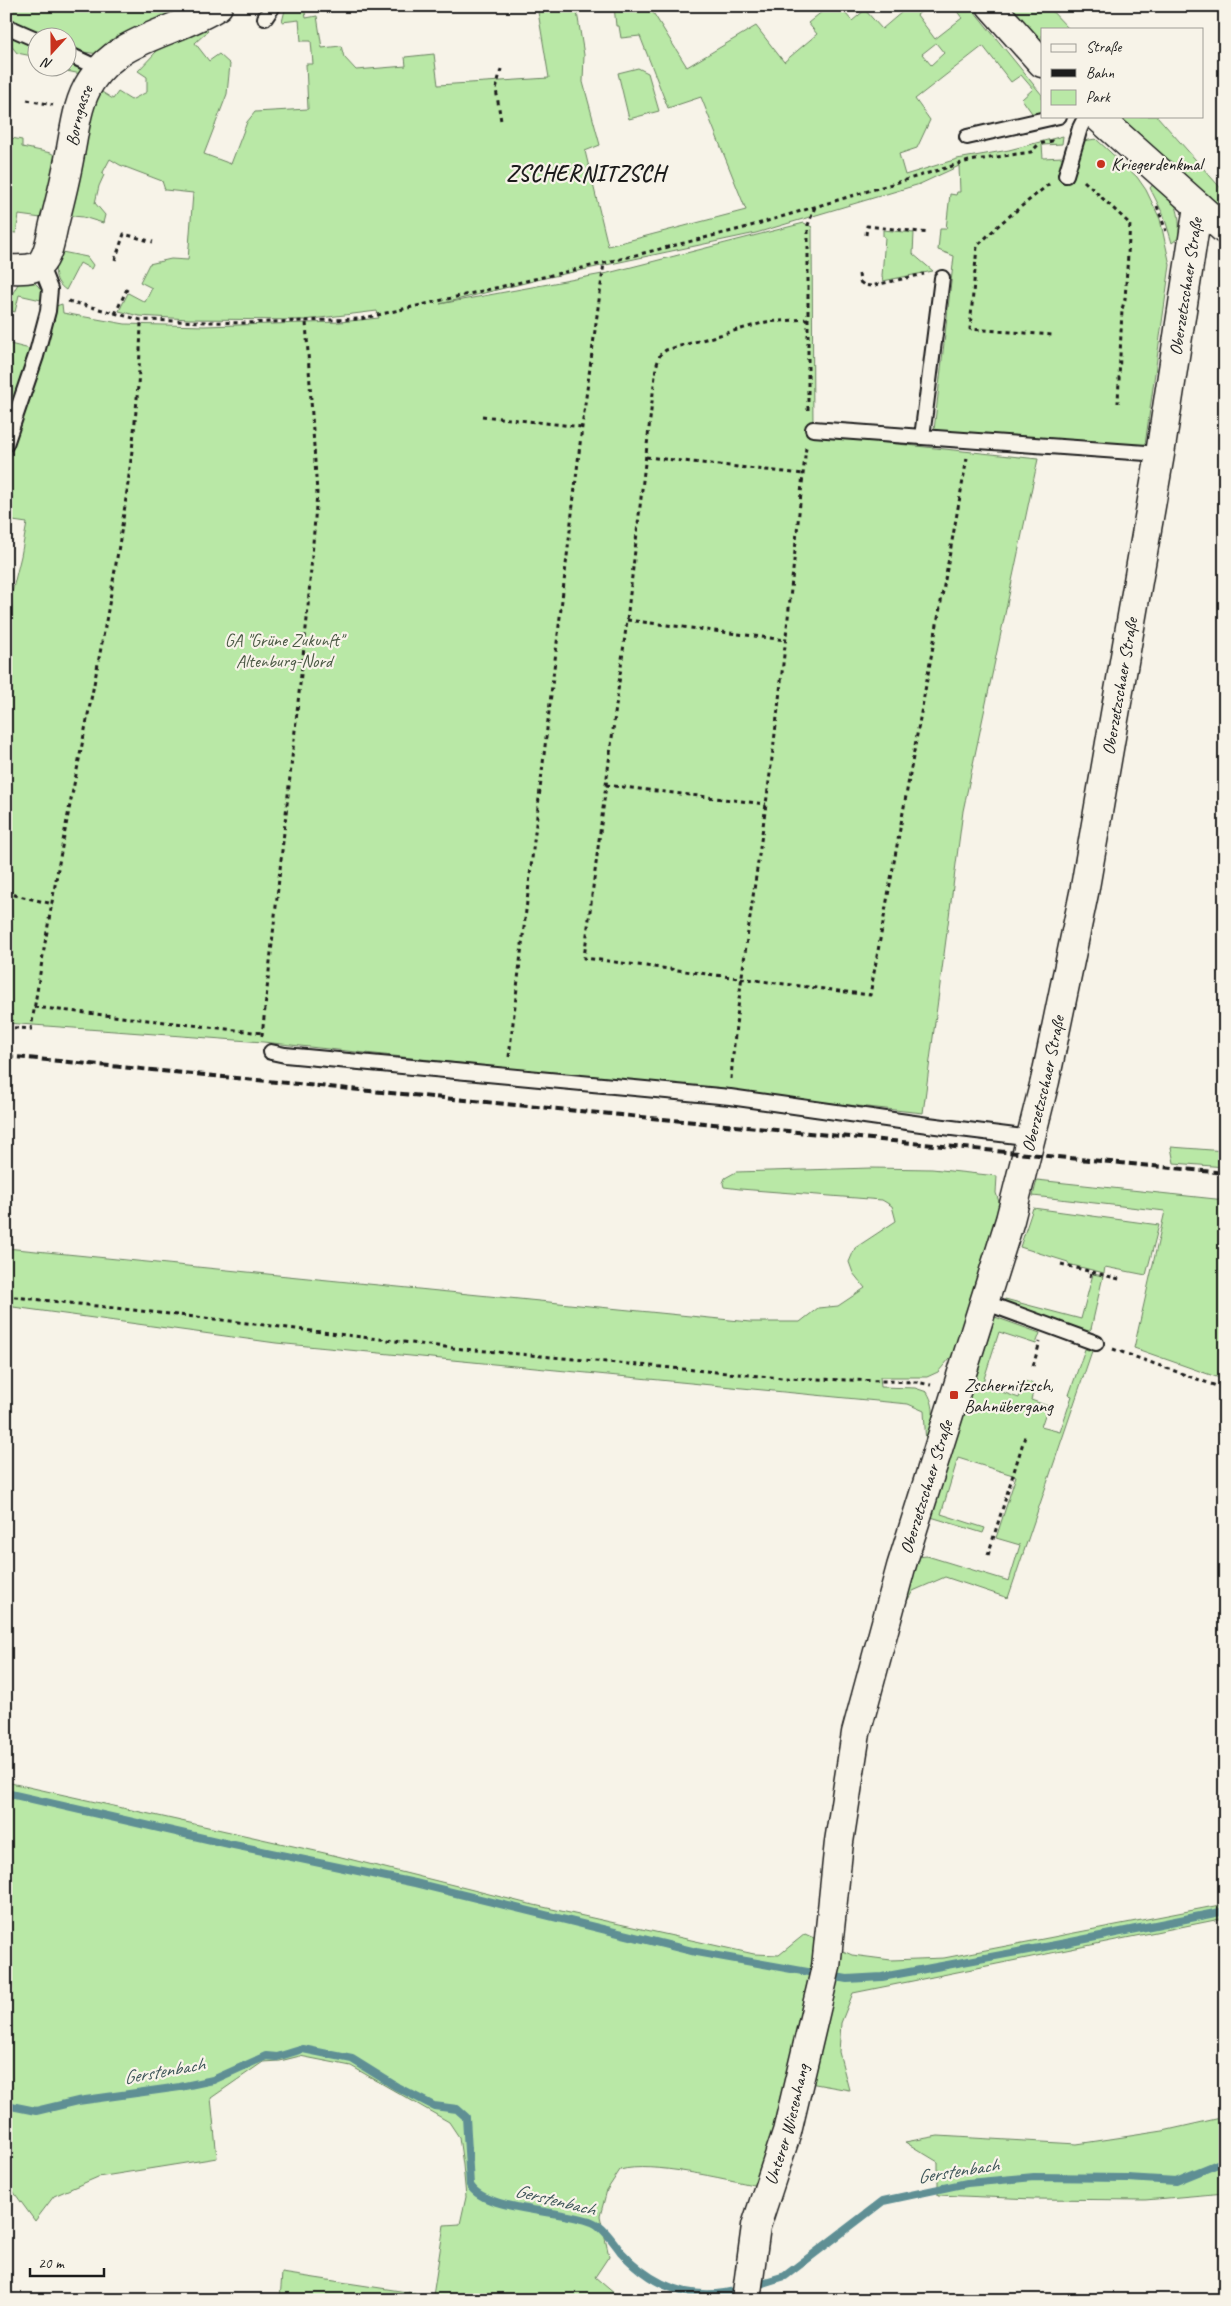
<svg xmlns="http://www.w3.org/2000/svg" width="1231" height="2306" font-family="Caveat,sans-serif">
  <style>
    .green { fill: #b9e8a6; stroke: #6a8261; fill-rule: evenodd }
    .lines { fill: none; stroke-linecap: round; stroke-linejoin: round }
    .stream { stroke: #5e8f94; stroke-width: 8 }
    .lane-casing { stroke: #1c1c1c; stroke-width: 18 }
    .street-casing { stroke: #1c1c1c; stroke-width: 31 }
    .secondary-casing { stroke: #1c1c1c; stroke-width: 31 }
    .path { stroke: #1c1c1c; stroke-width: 3; stroke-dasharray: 4 4; stroke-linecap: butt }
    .lane { stroke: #f7f3e8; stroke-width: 14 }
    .street { stroke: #f7f3e8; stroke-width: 28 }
    .secondary { stroke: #f7f3e8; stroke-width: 28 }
    .rail { stroke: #1c1c1c; stroke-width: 4; stroke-dasharray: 8 4; stroke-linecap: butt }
    .poi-dot { fill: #c8321e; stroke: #f7f3e8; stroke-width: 2 }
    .labels { text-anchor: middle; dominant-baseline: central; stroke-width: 4.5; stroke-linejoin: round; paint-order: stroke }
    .street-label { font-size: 18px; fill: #1c1c1c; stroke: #f7f3e8 }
    .poi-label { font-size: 18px; fill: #1c1c1c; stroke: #f7f3e8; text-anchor: start }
    .park-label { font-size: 18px; fill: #4b5945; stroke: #f7f3e8 }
    .water-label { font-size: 19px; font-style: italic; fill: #3d5558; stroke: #f7f3e8 }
    .district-label { font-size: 22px; font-weight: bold; letter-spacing: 1px; fill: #1c1c1c; stroke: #f7f3e8 }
  </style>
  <rect width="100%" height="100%" fill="#f7f3e8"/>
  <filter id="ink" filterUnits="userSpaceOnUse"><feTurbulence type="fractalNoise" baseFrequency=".02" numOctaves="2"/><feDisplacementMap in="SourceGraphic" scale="10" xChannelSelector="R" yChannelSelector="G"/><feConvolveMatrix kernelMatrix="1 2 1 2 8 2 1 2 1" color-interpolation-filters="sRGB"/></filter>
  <g filter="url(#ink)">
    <path class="green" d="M6,6h195l-101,48 -26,-3 -6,-3v-10l-22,-1 -40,-18z
      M286,6h18l2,12 11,-2 5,32 19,-2 3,11 12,13 50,-4 -1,-9 29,-3 4,31 111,-7 -12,-72h39l8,49 -1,27 17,63 -15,6 23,95 138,-36 -45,-113 -33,11 -28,-72 -19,2 -2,-12h-3l-2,-20h35l38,61 69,-41 28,36 33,-28 -9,-11 21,-17h10l13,15 13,-11 17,19 27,-23h8l4,4 7,-4 -11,9 18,24 27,-21 -9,-12h17l72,89v21h-8l-12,-17 11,-10 -12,-14 -10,7 -28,-36 -68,53 15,21 -13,28 -18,6 6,21 52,-16 52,-9 54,-14 -1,8 -20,1 1,13 19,-1 9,4 12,-20 13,-2 41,38 9,13 14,29 10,46 -25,180 -15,1 -196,-16 20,-174 -16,-6 2,-21h6l4,-35 6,1 1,-3h3l-1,-26 -39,18 -164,49 -211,45 -105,26 168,-31 196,-50 8,4 1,208 225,24 -75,352 -40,302 -660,-71 -257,-19v-406l15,-61 6,-33 -21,-3v-60l50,-154 6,-2 1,9 62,11 79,2 136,-4 39,-4 -2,-7 -73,9 -115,-1 -50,-3 -20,-5 9,-18 17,9 7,-14 -12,-6 9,-18 22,-5 17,1 5,-67 -28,-3 -3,-9 -42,-16 -10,-6 -8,15 2,1 -5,11 -4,17 10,12 -2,8 -20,-6 -21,-2 35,-126 16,10 5,-7 13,8 16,-8v-15l-9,-6 18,-19 -5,-7 51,-19 6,5 -13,12 14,18 10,-7 11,10 -3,30 -23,60 27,10 16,-42 8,-10 53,-3 -2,-45h7l-2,-23h-10l-2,-21 -17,2zM936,43l8,10 -13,12 -9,-11z
      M1004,6h43l22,23h-27v18z
      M6,31l31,14v19h-2l2,-7 -20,-4 -8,-10 1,-7 -4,-1z
      M68,59l12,6 3,4 -2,5 -29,-6h16z
      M638,68l10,5 11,38 -30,8 -11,-46z
      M1115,116h42l68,77v23z
      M6,137l16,3v7l29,6 9,6 -19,59 -22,-3 -3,18 -10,-1z
      M1155,182c23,21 25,26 24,58l-2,-1 -5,4 -8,-27 -14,-28z
      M883,230l31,3 -1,21 20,17 -50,10 -1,-5 3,-39 -2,-1z
      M57,251l30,6 6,8 -2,4 -11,-6 -14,27c-15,-10 -10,-23 -9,-39z
      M22,277c10,2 14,6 21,15l-2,8 -22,-5 -4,17 -9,-3v-4z
      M6,343l24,6 -24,80z
      M1171,1147l54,4v16l-51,-4z
      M871,1168l61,1 65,7 -1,17 4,12 -21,79 -23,67 -18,21 -11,5h-47l1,10 34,1 12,4c11,18 5,34 -1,53l-2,-34 -16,-7 -632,-61 -270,-37v-58l744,74h50l18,-14 20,-2 27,-18 -12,-15 -4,-11 6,-14 41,-27 -4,-15 -10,-6 -142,-11 -16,-2 -1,-4 2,-5 11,-6z
      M1037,1180l188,20v180l-91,-32 31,-137 -132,-15z
      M1033,1208l126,17 -13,50 -41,-8 -1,6 -36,-9v-2l-48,-15z
      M1093,1274l10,2 -12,53 -6,5 -82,-28 2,-7 76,20z
      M995,1317l45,16 -4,11 -37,-12 -17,53 37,13 5,-17 11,3 -4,16 17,6 -7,21 19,5 12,-36 -3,-1 16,-46 7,2 -84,247 -63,-21 -32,14 -14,23 18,-57 10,-1 82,25 11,-36 -24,-7 20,-62 -58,-18 -17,56 44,14 -2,5 -52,-16z
      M6,1782l323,72 196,49 229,51 25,1 26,-21 47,21 39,5 53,-2 281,-54v14l-372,75 -12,30 -2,29 10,38 -62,-11 -29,107c-34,-7 -107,-25 -138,-16l-13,20 -7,26 9,40 -14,21 27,23h-342l2,-27 151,23 11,-71 16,-1 6,-27 -3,-32 -4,-28 -10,-15 -98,-56 -51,-10 -20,5 -17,1 -52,36 6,60 -119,19 -44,19 -19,25 -22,-30 -7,-4z
      M1225,2117v76l-80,7 -111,-1 -96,-4v-33l-33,-20 33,-6 139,8 86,-13z"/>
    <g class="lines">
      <path class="stream" d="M6,1793l223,51 186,39 281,69 151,27 35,-2 184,-34 159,-32
        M6,2105l30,6 42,-10 102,-14 33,-7 53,-24 11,1 26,-8 49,10 45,28 37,19 23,3 9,8 4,68c14,26 93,25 122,37 11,4 22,21 29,30 33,36 73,51 121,37
        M753,2286l32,-10 98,-75 84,-18 67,-6 93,1 49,3 49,-20"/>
      <g class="lane-casing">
        <path id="lane" d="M265,18l8,-12
          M6,26l32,14
          M68,54l32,15
          M967,137l92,-21
          M1066,175l14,-47 6,-12
          M942,278l-20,159 238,17
          M813,429l109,8
          M6,444l30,-88 12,-45 2,-22 -10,-25
          M271,1052l14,3 445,42 198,28 104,13
          M984,1302l112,41"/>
      </g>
      <g class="street-casing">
        <g id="street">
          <path id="s1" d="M6,269c10,0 25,2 34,-5 9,-9 11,-28 14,-40 6,-23 12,-47 16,-70 5,-25 7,-52 21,-73 28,-44 86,-48 127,-75"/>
          <path id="s2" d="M746,2300l10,-74 31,-94 39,-165 13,-125 17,-109 45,-166 109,-347 35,-139 39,-188 76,-439 38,-248"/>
        </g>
      </g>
      <g class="secondary-casing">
        <path id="secondary" d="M991,6l51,57
          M1097,116l128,114"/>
      </g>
      <path class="path" d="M501,69l-5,20 5,32
        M27,100l26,5
        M1084,181l46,43 -5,75 -3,10 -4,94
        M1049,184l-48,39 -24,23 -7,83 83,6
        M1157,206l9,25
        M866,235l1,-9 62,7
        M115,260l9,-26 29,8
        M859,274l1,8 4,3 7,1 53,-12
        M68,301l73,19 103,3 116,-4 244,-56 140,-35 225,-67 62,-9 8,-8 17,-4
        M115,314l12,-25
        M6,315l4,1 -4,14
        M808,319l-42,3 -100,28 -6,5 -4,12 -29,253 -43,338 286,37 97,-537
        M808,410v-185l7,-18
        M482,416l100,11
        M646,457l157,17
        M627,620l159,20
        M606,785l160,19
        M6,893l47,11
        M34,1007l228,26
        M6,1027l25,2c14,-88 29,-177 47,-264 29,-146 60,-296 63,-445
        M262,1036l45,-417 10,-126 -11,-171
        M509,1057l73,-630 22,-164
        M731,1079c7,-92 23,-183 35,-275 16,-118 27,-238 40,-357
        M1061,1264l62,16
        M1090,1277l1,-5
        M6,1296l208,23 239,29 329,30 134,4 15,3
        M1113,1349l112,40
        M1033,1366l7,-24
        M988,1555l38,-122"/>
      <use href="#lane" class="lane"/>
      <use href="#street" class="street"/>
      <use href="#secondary" class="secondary"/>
      <path class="rail" d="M6,1056l1219,117"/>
    </g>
  </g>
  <g class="poi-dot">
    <circle cx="1101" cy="164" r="5"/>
    <rect x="949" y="1390" width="10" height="10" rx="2.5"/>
  </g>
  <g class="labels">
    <g class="street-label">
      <text stroke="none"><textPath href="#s1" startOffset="189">Borngasse</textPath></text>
      <text stroke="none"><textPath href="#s2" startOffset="2065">Oberzetzschaer Straße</textPath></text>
      <text stroke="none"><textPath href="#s2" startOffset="1660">Oberzetzschaer Straße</textPath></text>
      <text stroke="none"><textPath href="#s2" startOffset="1255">Oberzetzschaer Straße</textPath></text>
      <text stroke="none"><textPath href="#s2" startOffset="835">Oberzetzschaer Straße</textPath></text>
      <text stroke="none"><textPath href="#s2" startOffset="181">Unterer Wiesenhang</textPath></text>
    </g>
    <g class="poi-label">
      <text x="1111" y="164">Kriegerdenkmal</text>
      <text x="964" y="1385">Zschernitzsch,<tspan x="964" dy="21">Bahnübergang</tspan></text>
    </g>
    <g class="park-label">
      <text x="284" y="640">GA "Grüne Zukunft"<tspan x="284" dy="21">Altenburg-Nord</tspan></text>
    </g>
    <g class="water-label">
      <text transform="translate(164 2071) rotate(-10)">Gerstenbach</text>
      <text transform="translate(958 2171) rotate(-9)">Gerstenbach</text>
      <text transform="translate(555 2200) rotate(14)">Gerstenbach</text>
    </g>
    <g class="district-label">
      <text x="586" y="174">ZSCHERNITZSCH</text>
    </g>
  </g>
  <rect width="1231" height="2306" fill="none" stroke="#f7f3e8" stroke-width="25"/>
  <rect x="12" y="12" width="1206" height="2281" fill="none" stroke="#1c1c1c" stroke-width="2" filter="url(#ink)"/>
  <rect x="1041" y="28" width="162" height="90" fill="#f7f3e8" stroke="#9f9d96"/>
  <rect x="1051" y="44" width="25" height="8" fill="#f7f3e8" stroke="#9f9d96"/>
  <text x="1086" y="52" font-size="15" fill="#1c1c1c">Straße</text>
  <rect x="1051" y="69" width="25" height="8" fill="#1c1c1c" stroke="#9f9d96"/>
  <text x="1086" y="78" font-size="15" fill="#1c1c1c">Bahn</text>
  <rect x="1051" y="90" width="25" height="15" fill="#b9e8a6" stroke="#9f9d96"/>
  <text x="1086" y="102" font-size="15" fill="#1c1c1c">Park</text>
  <g transform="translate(52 52) rotate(201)"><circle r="24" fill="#f7f3e8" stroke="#9f9d96"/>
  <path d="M0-4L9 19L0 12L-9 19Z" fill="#c8321e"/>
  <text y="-8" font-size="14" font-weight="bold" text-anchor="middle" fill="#1c1c1c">N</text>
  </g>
  <path d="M30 2268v8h74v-8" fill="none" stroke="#1c1c1c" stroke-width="2.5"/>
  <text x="38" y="2268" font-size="15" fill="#1c1c1c" stroke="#f7f3e8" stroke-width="4" paint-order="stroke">20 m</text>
</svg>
